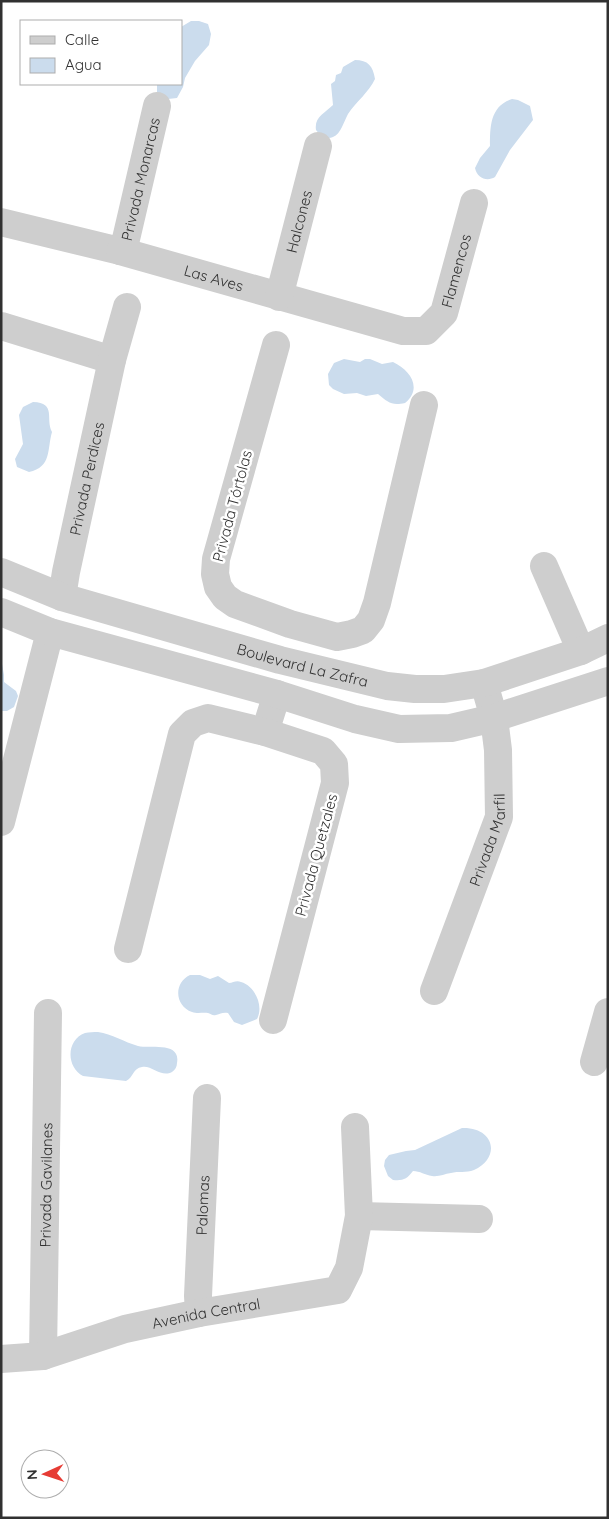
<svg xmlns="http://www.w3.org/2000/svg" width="609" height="1519" font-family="Quicksand,sans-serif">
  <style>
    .water { fill: #cbdced }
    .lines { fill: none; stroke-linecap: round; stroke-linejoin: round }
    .minor { stroke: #cecece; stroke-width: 28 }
    .tertiary { stroke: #cecece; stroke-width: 28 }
    .labels { text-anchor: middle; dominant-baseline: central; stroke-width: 5; stroke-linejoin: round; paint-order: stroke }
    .street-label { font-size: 15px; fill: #313131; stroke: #fff }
  </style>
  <rect width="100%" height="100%" fill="#fff"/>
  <path class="water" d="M191,21h8l9,3 3,10 -2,11 -14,16 -10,17 -2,9 -6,11 -9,1 -11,-5v-10h24v-57z
    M355,60c13,0 18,6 20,19 -6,13 -19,23 -27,35 -4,7 -7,20 -15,23 -7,3 -13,-2 -17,-7 -2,-13 9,-17 17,-25l-2,-21 4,-3 1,-6 5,-2 2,-6z
    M512,99l6,1 12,6 3,14 -23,30 -15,27c-8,5 -18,1 -20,-9l5,-10 10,-12c0,-19 0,-40 22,-47z
    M344,359l16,3 5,-3h5l12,5 11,-2c17,8 30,26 12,41 -14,3 -17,-1 -27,-9l-12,2 -9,-3 -13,1 -11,-5 -4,-4 -1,-11 6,-11z
    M33,402c24,1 12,17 19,30 -5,17 0,35 -23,40l-12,-5 -2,-8 8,-15 -4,-29 4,-8z
    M1,658l3,17v7l12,9 2,5 -4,11 -7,4h-6z
    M190,975h10l10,4 8,-3 11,7c4,0 7,-3 12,-1 14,4 23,24 16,37l-15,6 -8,-3 -6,-9c-6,-1 -7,1 -12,2 -4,1 -4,-1 -8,-2 -5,-1 -10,1 -16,-1 -17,-6 -19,-29 -2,-37z
    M98,1032c14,2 26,10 40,14 12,3 43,-5 39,17 0,4 -2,7 -5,9 -11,6 -20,-7 -30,-5 -9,1 -9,11 -16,14l-43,-5c-17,-9 -17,-36 2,-43 4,-1 9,-1 13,-1z
    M462,1128c33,-1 39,30 12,42 -8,3 -16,1 -23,3 -7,1 -12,4 -19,3 -7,-1 -12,-5 -19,-5 -6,8 -10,10 -20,9l-5,-4 -4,-10 1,-6 4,-5 17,-4 9,-1z"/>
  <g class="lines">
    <g class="minor">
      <path id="s1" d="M1,222l119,29 283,80h23l18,-18 30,-110"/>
      <path id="s2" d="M120,251l6,-12 31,-133"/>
      <path id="s3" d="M279,297l39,-151"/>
      <path d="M1,326l111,34"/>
      <path d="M276,345l-60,214 -1,15 3,13 7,10 10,7 55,20 47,13 15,-3 11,-4 8,-10 6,-17 47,-198"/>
      <path d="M544,566l37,85"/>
      <path id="s4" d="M62,597l4,-25 46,-212 15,-53"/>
      <path d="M265,732l12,-38"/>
      <path d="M1,822l49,-190"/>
      <path d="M128,949l54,-215 11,-11 15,-5 57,14 58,19 11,13 1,19 -62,237"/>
      <path id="s5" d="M434,991l65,-174 -1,-67 -4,-32 -10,-35"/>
      <path d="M594,1062l14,-50"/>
      <path d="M359,1216l120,3"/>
      <path id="s6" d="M199,1313l-1,-17 9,-198"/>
      <path id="s7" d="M43,1356l5,-343"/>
      <path id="s8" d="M1,1359l42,-3 82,-27 74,-16 139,-23 11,-22 10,-52 -4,-89"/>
    </g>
    <g class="tertiary">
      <path id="s9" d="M1,572l61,25 218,63 107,26 28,3h29l40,-6 97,-32 27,-13"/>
      <path d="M1,612l49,20 227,62 78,25 44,10 52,-1 43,-10 114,-37"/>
    </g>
  </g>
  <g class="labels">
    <g class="street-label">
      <text stroke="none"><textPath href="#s2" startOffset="75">Privada Monarcas</textPath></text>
      <text stroke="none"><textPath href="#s3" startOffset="78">Halcones</textPath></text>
      <text stroke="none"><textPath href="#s1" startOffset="509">Flamencos</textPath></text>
      <text stroke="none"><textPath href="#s1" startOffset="220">Las Aves</textPath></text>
      <text stroke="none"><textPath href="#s4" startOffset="121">Privada Perdices</textPath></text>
      <text transform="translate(232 506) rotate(-75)">Privada Tórtolas</text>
      <text stroke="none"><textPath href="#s9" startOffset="316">Boulevard La Zafra</textPath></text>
      <text stroke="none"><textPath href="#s5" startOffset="161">Privada Marfil</textPath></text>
      <text transform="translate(316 855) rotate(-75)">Privada Quetzales</text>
      <text stroke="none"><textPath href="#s7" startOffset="171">Privada Gavilanes</textPath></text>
      <text stroke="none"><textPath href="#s6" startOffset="108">Palomas</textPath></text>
      <text stroke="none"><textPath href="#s8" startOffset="211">Avenida Central</textPath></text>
    </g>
  </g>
  <rect width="609" height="1519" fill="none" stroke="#313131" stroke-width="5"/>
  <rect x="20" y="20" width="162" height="65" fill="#ffffff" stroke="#adadad"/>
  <rect x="30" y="36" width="25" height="8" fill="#cecece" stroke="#adadad"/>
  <text x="65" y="45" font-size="15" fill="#313131">Calle</text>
  <rect x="30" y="58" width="25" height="15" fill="#cbdced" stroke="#adadad"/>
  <text x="65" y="70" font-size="15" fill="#313131">Agua</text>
  <g transform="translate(45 1474) rotate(267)"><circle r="24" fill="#ffffff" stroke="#adadad"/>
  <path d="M0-4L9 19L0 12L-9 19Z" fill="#e63b34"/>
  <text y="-8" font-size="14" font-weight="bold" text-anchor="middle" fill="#313131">N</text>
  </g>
</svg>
